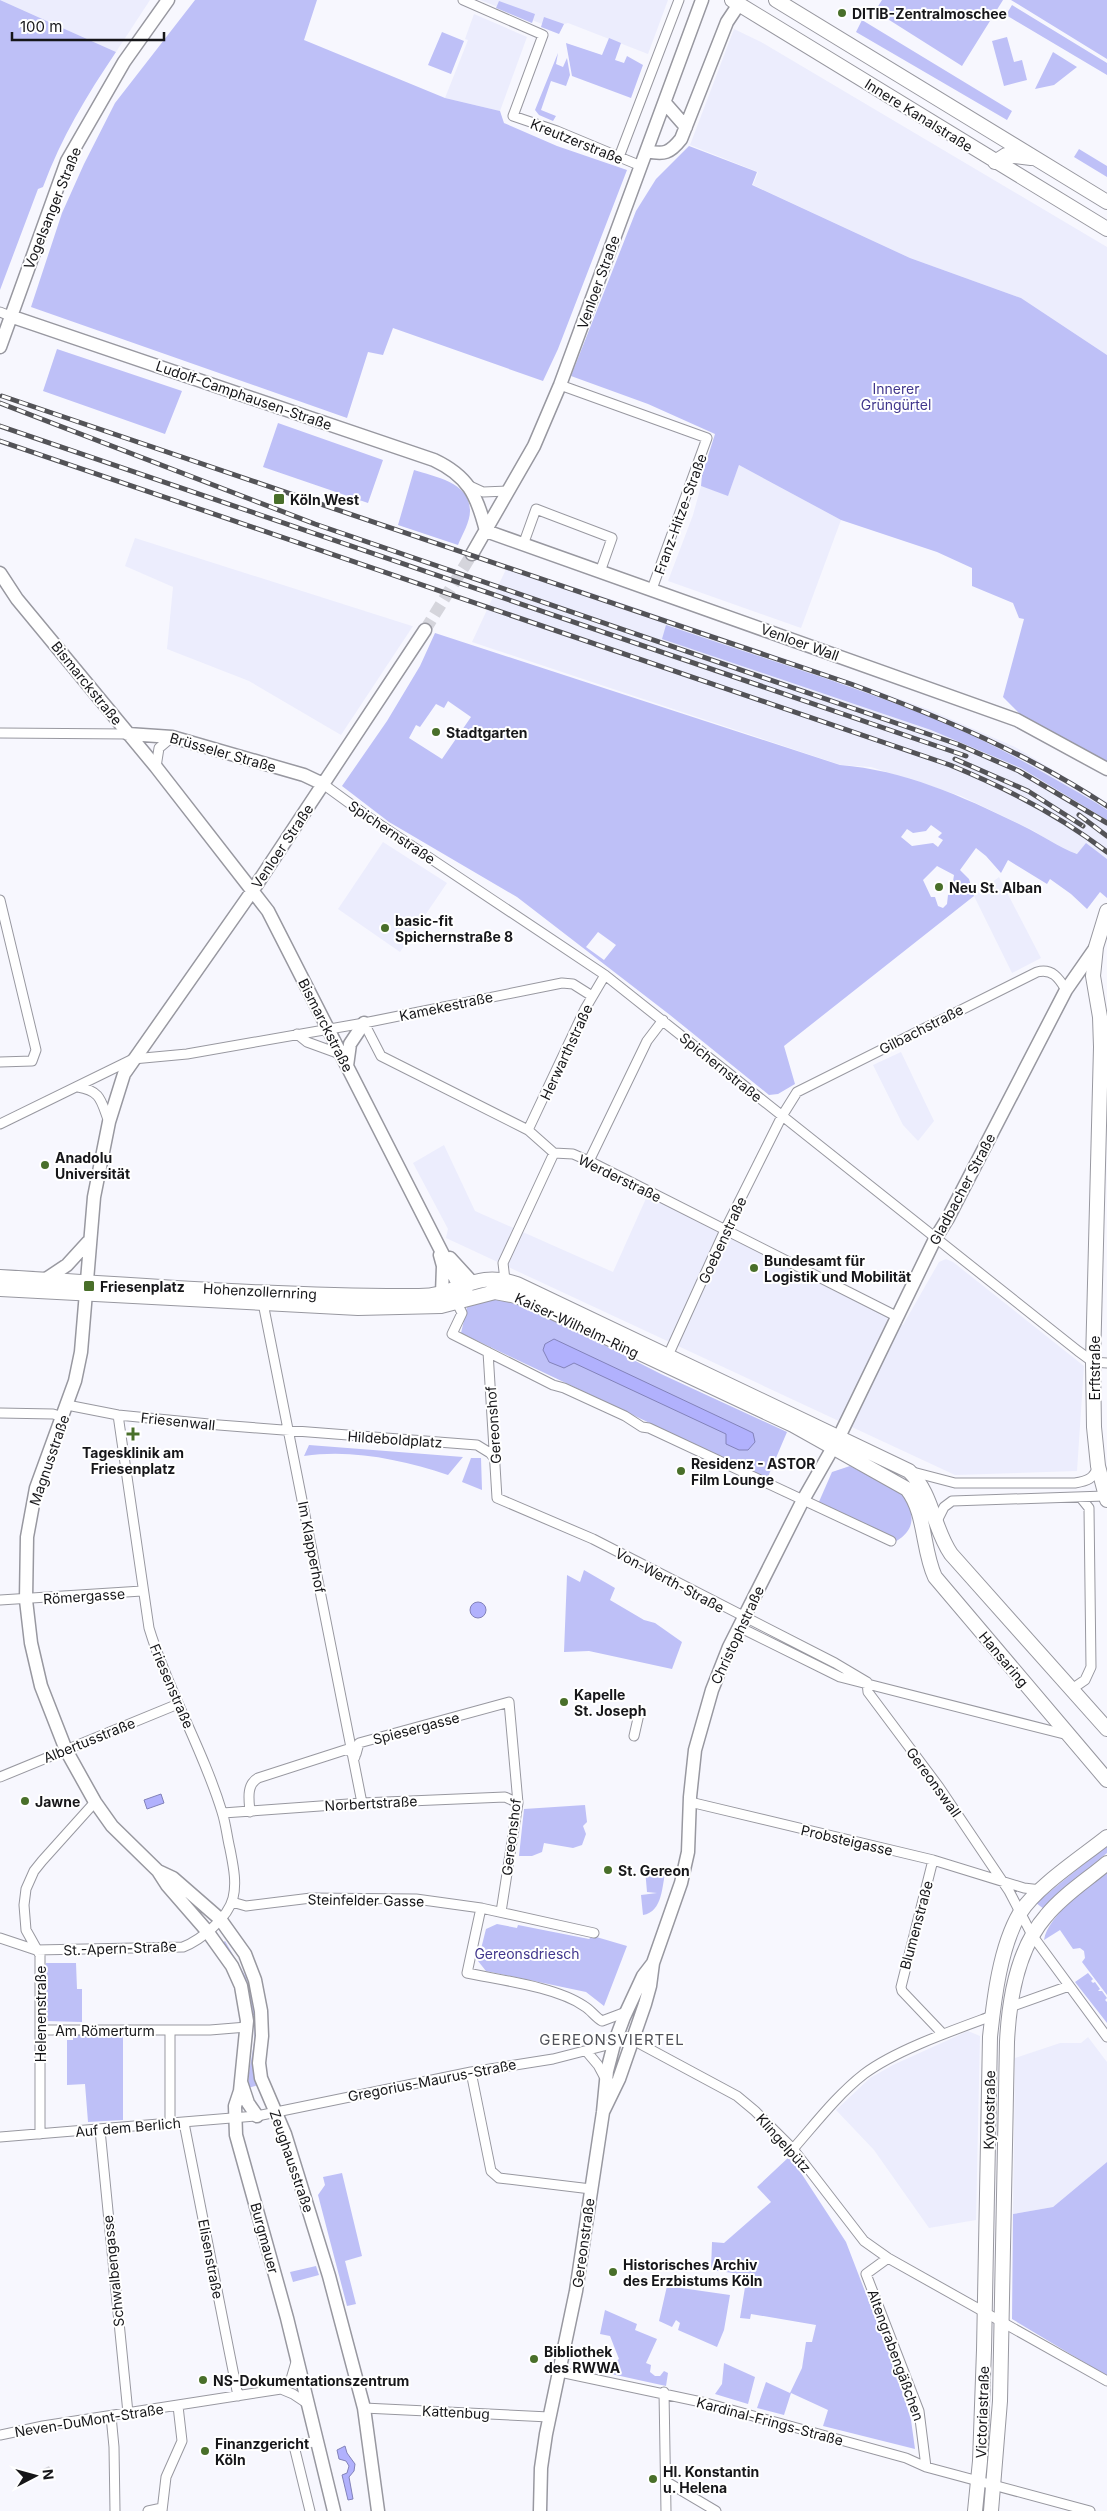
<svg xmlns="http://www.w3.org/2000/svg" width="1107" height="2511" font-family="Inter,sans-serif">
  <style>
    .built { fill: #ecedfd }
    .green { fill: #bec0f7; fill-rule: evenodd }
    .water { fill: #b1b1fd; stroke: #8282b9 }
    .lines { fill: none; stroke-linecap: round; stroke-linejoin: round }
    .street-tunnel { stroke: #d5d5dc; stroke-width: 9; stroke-dasharray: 9 4.5; stroke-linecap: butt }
    .secondary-tunnel { stroke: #d5d5dc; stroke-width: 12; stroke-dasharray: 12 6; stroke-linecap: butt }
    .street-casing { stroke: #9898a0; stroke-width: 11 }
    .secondary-casing { stroke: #9898a0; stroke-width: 15 }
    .primary-casing { stroke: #9898a0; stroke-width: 16 }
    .street { stroke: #fff; stroke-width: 9 }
    .secondary { stroke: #fff; stroke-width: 12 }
    .primary { stroke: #fff; stroke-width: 14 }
    .rail-casing { stroke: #535357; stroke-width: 5 }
    .rail { stroke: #fff; stroke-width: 3; stroke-dasharray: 9; stroke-linecap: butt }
    .poi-dot { fill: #496f2a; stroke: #fff; stroke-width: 2 }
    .labels { text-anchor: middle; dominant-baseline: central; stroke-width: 4; stroke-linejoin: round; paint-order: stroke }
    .poi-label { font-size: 14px; font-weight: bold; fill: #161619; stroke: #fff; text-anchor: start }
    .street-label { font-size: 14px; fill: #161619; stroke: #fff }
    .park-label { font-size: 14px; fill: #40368c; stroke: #fff }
    .neighbourhood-label { font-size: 15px; letter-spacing: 1px; fill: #515259; stroke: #fff }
  </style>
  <rect width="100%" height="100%" fill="#f7f7fe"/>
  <path class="built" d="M0,0h150l-34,52z
    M480,0h188l-20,54 -80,-31 -4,1 -4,7z
    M474,14l53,23 -27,74 -55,-13 23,-58 -3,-1z
    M734,29l27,13 346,205v108l-86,-57 -111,-40 -157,-73 5,-13 -68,-27z
    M739,465l102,55 -40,108 -133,-47 25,-66 8,-29 27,9z
    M135,538l277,88h1l-72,109 -92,-54 -82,-32 6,-62 -48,-21z
    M507,567l80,24 269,92 74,27 85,37 92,55v57l-21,-15 -8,10 -18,-6 -26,-17 -73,-35 -90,-29 -30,-2 -369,-123z
    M383,842l64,41 -47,69 -62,-43z
    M999,877l42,81 -29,15 -38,-77z
    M901,1052l33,69 -16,20 -15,-16 -30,-60z
    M444,1145l31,66 138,61 35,-78 255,131 36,-63 7,-3 7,3 131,104 -7,105 -122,4 -509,-237 2,-9 -35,-66z
    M968,2031l12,5 -4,184 -47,8 -55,-78 -38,-40 34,-32 23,-13z
    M1088,2037l19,25v100l-54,45 -40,7 2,-156 45,-15h21z"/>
  <path class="green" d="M0,0l116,52c-29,43 -55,86 -73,135l-5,2 -38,101z
    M195,0h122l-13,40 141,58 55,13 4,12 53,23 70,24 -69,179 -15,32 -150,-53 -10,27 -15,-3 -21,66 -316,-111 31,-94 22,-49 31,-61z
    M882,0h121l-41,66 -87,-55z
    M1011,0h96v59z
    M499,1l36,13 -3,9 -36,-15z
    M1012,5l95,58v12l-101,-60z
    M544,17l20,7 -5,10 -18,-7z
    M862,20l150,91 -5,9 -151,-88z
    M442,32l22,9 -13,33 -23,-9z
    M1007,37l7,25 8,-2 5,20 -23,6 -12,-45z
    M609,38l12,5 -6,17 9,3 3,-7 16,9 -12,33 -59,-22 -6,-33 36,12z
    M1053,52l24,15 -23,18 -19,4z
    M558,53l-2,11 7,3 4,-9 3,17 -4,11 -15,-5 -10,29 15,6 -3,5 -14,-6 -4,-5z
    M689,146l68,26 -5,13 158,73 111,40 86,57v409l-84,-47 -20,-20 21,-78 -5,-1 -6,-15 -41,-17v-18l-35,-16 -96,-32 -102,-55 -11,31 -27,-10 1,-11 13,-41 -67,-30 -77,-28 65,-165 20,-32z
    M1079,149l28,17v11l-33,-20z
    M57,349l125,42 -17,43 -122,-43z
    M278,423l105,37 -15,43 -105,-36z
    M414,470c21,7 56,12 56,41 0,11 -8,24 -12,34l-60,-20z
    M666,625c86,30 175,56 259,90 61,24 117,56 173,89l9,6v10l-86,-52 -90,-38 -269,-91z
    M435,633l405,132c65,5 126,33 183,61 19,9 35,21 54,28l9,-11 21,16v39l-7,-6 -13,17 -16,-15 -21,-15 -3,5 -39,-24 -7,13 -15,-17 -10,-8 -16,22 9,9 5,17 -190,150 11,38 -17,10 -9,1 -99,-80 -153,-118 -128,-75 -47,-36 45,-65 33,-55zM448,701l23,16 -29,42 -33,-21 7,-13 4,2 16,-23 8,4zM931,825l11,8 -4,4 5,3 -5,7 -5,-4 -21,3 -11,-9 6,-8 6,4 13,-2zM937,866l17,9 -3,19 -3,1 -1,9 -4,4 -5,-2 -3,-9h-4l-8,-17zM598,932l18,13 -12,15 -18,-13z
    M494,1298h9l28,10 130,66 126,58 -20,47 -306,-146 6,-26z
    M309,1445l154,12 -15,18c-46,-15 -95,-26 -144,-19z
    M471,1458h10l1,32 -20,-8z
    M850,1466l56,29c7,20 11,34 -11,47l-77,-38 14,-32z
    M584,1570l31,18 -5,12 34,20 11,3 27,19 -10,27 -83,-18 -25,1 3,-77 13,7z
    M585,1805l2,17 -4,4 3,8 -4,11 -9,3 -29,-5 -2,9 -10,4h-13l5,-47z
    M1107,1845v8l-50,42 -13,14 -8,-6z
    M666,1868c-4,17 -3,44 -23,47l-2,-20 16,-2 -10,-1 -2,-23z
    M1107,1871v124l-25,-33 3,-4 -1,-7 -4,-3 -7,1 -13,-19 -16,10c4,-25 44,-53 63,-69z
    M497,1924l20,4 1,-3 71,14 4,-3 34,10 -23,60 -18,-14 -100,-21 -8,-10 8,-32z
    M225,1941l21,36 10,31 3,77 -11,3c0,-15 4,-31 6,-46 3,-39 -13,-67 -32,-99z
    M46,1963h30l1,26h5v33l-36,-1z
    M1088,1973l5,6 -2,2 2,2 2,-1 5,7 -2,2h4l5,7 -2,2 2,2v21l-32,-41z
    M73,2035h50v85l-35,2 -3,-38 -18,1v-45h6z
    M790,2156l56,86 50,130 15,48 4,29 -92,-23 5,-16 -37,-17 -7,22 -27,-7 9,-26 24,11 12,-25 4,-26h6l4,-17 -65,-11 -1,5 -10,-1 7,-43 -36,-5 1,-28 12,1 47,-41 -14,-15z
    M1107,2162v214l-95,-57 1,-105 40,-7z
    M342,2173l20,83 -17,5 11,43 -9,2 -29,-111 7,-10 -2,-8z
    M316,2266l3,9 -26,7 -3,-10z
    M667,2286l63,9 -6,35 -7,17 -39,-17 2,-7 -4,-3 -4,7 -13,-6z
    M605,2310l32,14 -2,6 22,9 -11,24 5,2 -1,7 5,4h5l4,-5 4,2 -2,13 -64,-14 2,-4 15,-9 -9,-23 -10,-2z
    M724,2363l31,14 -7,27 -33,-10 7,-10z"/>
  <path class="water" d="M554,1339l193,91 6,3 2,9 -7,8h-9l-13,-6v-10l-152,-71 -10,5 -15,-6 -6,-12 2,-6z
    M470 1610a8 8 0 1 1 16 0a8 8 0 1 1-16 0Z
    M161,1794l3,9 -17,6 -3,-9z
    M345,2446l2,7 8,11 -1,7 -5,6 4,22 -5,1 -6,-25 5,-2 2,-7 -3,-5 -7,-2 -2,-9z"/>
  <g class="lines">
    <path class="street-tunnel" d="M45,2468l2,4"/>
    <path class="secondary-tunnel" d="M425,630l47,-76"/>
    <g class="street-casing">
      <path id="street" d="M463,0l80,35 -30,81 44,15 84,35
        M619,157l60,-157
        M0,312l10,4
        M560,385l147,53 -55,151
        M470,486l13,6 25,-1
        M523,545l13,-36 76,29 -12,34
        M0,733l128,1
        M156,767l3,-19 13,-11
        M323,784l44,32 238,159 473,376 15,11 14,1
        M0,900l36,150 -4,11 -32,1
        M364,1023l17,33 147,74 26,23 19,1 16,7 307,155
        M297,1034l10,8 33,12
        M78,1087c24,4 23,15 31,35
        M0,1124l133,-65 54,-5 177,-31 198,-40 11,1 19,12
        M528,1130l57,-121 20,-34
        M589,1161l58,-120 16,-21
        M505,1280l-2,-17 51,-110
        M262,1298l100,505
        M457,1303l5,10 -10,21 101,51 11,3 61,28 17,11 7,1 242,113
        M488,1352l9,146 96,41 242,124 32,19
        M666,1360l59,-130 57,-114 15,-24 240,-120c15,-4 22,6 29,18
        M67,1405l51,10 101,10 258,20 13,8 5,6
        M0,1413l53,1 10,3
        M909,1471l46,12h120c12,-2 19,-4 23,-17
        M936,1523l8,-16 8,-6 153,-5
        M0,1600l142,-9
        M739,1627l101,50 228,58
        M867,1682l1,10 71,95 70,104 23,44 75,102
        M1072,1689l13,-9 6,-13 -2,-159 -8,-10
        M634,1736l5,-22
        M356,1754l3,-11 150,-41 9,101 -17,109
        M0,1777l178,-73
        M690,1802l243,58 91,28 17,2
        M250,1812c-1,-12 -4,-27 8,-34l90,-29 7,8
        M223,1813l139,-10 143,-6 13,6
        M933,1860l-32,127 1,4 41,43
        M232,1902l14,4 65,-8 105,1 65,9 113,25
        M481,1908l-14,65c33,7 90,14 117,33 7,4 11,11 18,15l24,-9
        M0,1938l36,12 147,-3c18,-7 45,-29 50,-49 4,-16 0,-33 -3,-49 -3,-12 -4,-25 -8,-37 -19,-63 -54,-121 -73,-184l-31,-213
        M1010,2007l59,-21
        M40,2030h170l37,-3
        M170,2030v94
        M587,2052l11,13 8,15
        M471,2072l20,99 8,7 92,11
        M184,2123l54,273
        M100,2130l28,283
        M40,2134v-179l-14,-25 -2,-25 2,-16 8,-18 8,-10 53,-59
        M0,2137l257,-21 214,-44 82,-13 78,-20 106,57 18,15 38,38 71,92 24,17 219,123
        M793,2149c22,-25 44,-54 71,-75 32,-24 90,-44 128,-58
        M888,2258l-22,16 53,137 7,56
        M560,2372l146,31 200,55 20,9 164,44
        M281,2389l10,-10 5,-17
        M664,2392l2,119
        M364,2408l185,9
        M111,2416l3,31 1,64
        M0,2435l43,-9 238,-37 12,5 15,10
        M667,2482l49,29
        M148,2511l14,-3
        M162,2511l4,-34 16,-36 -4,-35
        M310,2511l-16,-65 23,-5"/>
    </g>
    <g class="secondary-casing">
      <path id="secondary" d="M665,103l21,24
        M647,151c17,4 23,2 34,-12l46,-117 12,-18
        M10,316l424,144c34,16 43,35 52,71
        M0,347l67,-186 57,-99 44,-62
        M486,531l531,189 90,49
        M472,554l62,-108 26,-61 142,-385
        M0,573l17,26 139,168 112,144 191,375 8,7
        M128,734l44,3 132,38 19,9
        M347,1066l3,-22 14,-21
        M440,1255l3,11 -1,28
        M450,1258l21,23
        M46,1279l21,-14 21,-23
        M158,1871l15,7 47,41 25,35 10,26 6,31 1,25 -3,27 2,15 24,56 44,142 35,132 14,103
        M241,2082l7,21 9,13
        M603,2112l16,-33 26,-75 5,-18 3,-23 28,-80 7,-31 2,-55 5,-47 17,-60 17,-43 74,-147 36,-63 96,-198 13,-21 118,-228 30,-43
        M334,2511l-47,-193 -51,-183 -1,-29 5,-15 7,-70 -6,-35 -9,-20 -25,-35 -40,-46 -9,-14 -46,-45 -17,-24 -29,-52 -25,-64 -10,-43 -5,-43 1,-63 9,-49 39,-107 6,-29 13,-155 15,-75 15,-48 129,-184 172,-260
        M540,2511l1,-43 5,-34 30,-143 27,-179 4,-41 7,-27 10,-27 19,-41 10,-13"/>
    </g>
    <g class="primary-casing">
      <path id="primary" d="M732,0l375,229
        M776,0l331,202
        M995,162l11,-7 25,3
        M1107,911l-11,36 -3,29 7,41 1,30 -8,315 1,65 4,39 9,34
        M0,1277c139,8 280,20 419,19 40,0 55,-27 98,-12l392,187c24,23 24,57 42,83l156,175
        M0,1289l358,19 83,-2 54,-14 21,4 13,5 264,124 114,64c19,24 15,60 28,88l172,203
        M975,2511l5,-50 4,-111 6,-313c4,-38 10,-90 30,-124 16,-26 62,-56 87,-76
        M991,2511l9,-110 7,-359c2,-42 10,-93 39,-126 17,-21 41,-36 61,-53"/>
    </g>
    <use href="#street" class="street"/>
    <use href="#secondary" class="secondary"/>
    <use href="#primary" class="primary"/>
    <g class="rail-casing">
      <path id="rail" d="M2,396l849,288c89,33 176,69 256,122
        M0,403l315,121 642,220 62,27 88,52
        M0,426l966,330
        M0,441l950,324c56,23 109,50 157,87
        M955,759l73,32 55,35
        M1079,815l28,21"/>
    </g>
    <use href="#rail" class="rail"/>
  </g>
  <g class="poi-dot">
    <circle cx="842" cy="13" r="5"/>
    <rect x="273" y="493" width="12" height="12" rx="2.5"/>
    <circle cx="436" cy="732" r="5"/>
    <circle cx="939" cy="887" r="5"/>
    <circle cx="385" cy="928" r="5"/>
    <circle cx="45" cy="1165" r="5"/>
    <circle cx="754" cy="1268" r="5"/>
    <rect x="83" y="1280" width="12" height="12" rx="2.5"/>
    <path d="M130.5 1426.5h5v5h5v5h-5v5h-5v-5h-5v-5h5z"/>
    <circle cx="681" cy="1471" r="5"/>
    <circle cx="564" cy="1702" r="5"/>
    <circle cx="25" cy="1801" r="5"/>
    <circle cx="608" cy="1870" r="5"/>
    <circle cx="613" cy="2272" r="5"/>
    <circle cx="534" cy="2359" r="5"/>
    <circle cx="203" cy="2380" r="5"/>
    <circle cx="205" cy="2451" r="5"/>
    <circle cx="653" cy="2479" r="5"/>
  </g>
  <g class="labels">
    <g class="poi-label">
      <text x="852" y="13">DITIB-Zentralmoschee</text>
      <text x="290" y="499">Köln West</text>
      <text x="446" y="732">Stadtgarten</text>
      <text x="949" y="887">Neu St. Alban</text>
      <text x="395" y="920">basic-fit<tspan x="395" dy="16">Spichernstraße 8</tspan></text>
      <text x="55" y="1157">Anadolu<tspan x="55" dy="16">Universität</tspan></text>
      <text x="764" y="1260">Bundesamt für<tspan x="764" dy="16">Logistik und Mobilität</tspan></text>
      <text x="100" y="1286">Friesenplatz</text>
      <text x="133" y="1452" text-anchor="middle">Tagesklinik am<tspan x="133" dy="16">Friesenplatz</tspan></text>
      <text x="691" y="1463">Residenz - ASTOR<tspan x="691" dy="16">Film Lounge</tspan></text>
      <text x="574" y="1694">Kapelle<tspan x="574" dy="16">St. Joseph</tspan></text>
      <text x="35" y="1801">Jawne</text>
      <text x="618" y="1870">St. Gereon</text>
      <text x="623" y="2264">Historisches Archiv<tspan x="623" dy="16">des Erzbistums Köln</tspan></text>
      <text x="544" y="2351">Bibliothek<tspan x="544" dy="16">des RWWA</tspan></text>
      <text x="213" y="2380">NS-Dokumentationszentrum</text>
      <text x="215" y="2443">Finanzgericht<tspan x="215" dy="16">Köln</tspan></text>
      <text x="663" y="2471">Hl. Konstantin<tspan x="663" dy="16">u. Helena</tspan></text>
    </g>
    <g class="street-label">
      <text transform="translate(919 115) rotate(32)">Innere Kanalstraße</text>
      <text transform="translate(577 141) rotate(22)">Kreutzerstraße</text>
      <text transform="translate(52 208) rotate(-68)">Vogelsanger Straße</text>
      <text transform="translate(598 282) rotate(-70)">Venloer Straße</text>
      <text transform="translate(244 395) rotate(19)">Ludolf-Camphausen-Straße</text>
      <text transform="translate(680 514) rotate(-70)">Franz-Hitze-Straße</text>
      <text transform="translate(800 642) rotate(20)">Venloer Wall</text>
      <text transform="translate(87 683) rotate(51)">Bismarckstraße</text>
      <text transform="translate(223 752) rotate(16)">Brüsseler Straße</text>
      <text transform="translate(392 832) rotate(34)">Spichernstraße</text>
      <text transform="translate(282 846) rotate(-56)">Venloer Straße</text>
      <text transform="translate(446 1006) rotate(-12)">Kamekestraße</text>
      <text transform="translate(326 1025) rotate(63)">Bismarckstraße</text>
      <text transform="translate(921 1029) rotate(-27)">Gilbachstraße</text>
      <text transform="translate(566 1052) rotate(-65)">Herwarthstraße</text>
      <text transform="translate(721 1067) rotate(39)">Spichernstraße</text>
      <text transform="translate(620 1178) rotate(26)">Werderstraße</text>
      <text transform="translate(962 1189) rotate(-62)">Gladbacher Straße</text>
      <text transform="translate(722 1240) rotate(-65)">Goebenstraße</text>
      <text transform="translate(260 1291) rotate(3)">Hohenzollernring</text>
      <text transform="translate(577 1325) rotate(25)">Kaiser-Wilhelm-Ring</text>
      <text transform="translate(1094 1368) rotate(-90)">Erftstraße</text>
      <text transform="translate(178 1421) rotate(6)">Friesenwall</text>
      <text transform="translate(493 1425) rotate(-94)">Gereonshof</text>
      <text transform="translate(395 1439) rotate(4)">Hildeboldplatz</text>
      <text transform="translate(49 1460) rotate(-71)">Magnusstraße</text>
      <text transform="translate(312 1547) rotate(79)">Im Klapperhof</text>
      <text transform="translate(670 1580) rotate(28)">Von-Werth-Straße</text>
      <text transform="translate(84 1596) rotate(-4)">Römergasse</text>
      <text transform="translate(737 1635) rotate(-65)">Christophstraße</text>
      <text transform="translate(1004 1659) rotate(50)">Hansaring</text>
      <text transform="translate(172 1686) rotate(67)">Friesenstraße</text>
      <text transform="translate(416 1728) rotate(-15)">Spiesergasse</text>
      <text transform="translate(89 1740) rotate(-22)">Albertusstraße</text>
      <text transform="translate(934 1782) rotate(54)">Gereonswall</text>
      <text transform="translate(371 1803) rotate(-3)">Norbertstraße</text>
      <text transform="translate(511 1837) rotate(-83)">Gereonshof</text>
      <text transform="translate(847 1840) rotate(13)">Probsteigasse</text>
      <text transform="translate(366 1900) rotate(1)">Steinfelder Gasse</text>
      <text transform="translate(916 1925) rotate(-75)">Blumenstraße</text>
      <text transform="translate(120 1948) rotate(-2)">St.-Apern-Straße</text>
      <text transform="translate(40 2014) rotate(-90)">Helenenstraße</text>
      <text x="105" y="2030">Am Römerturm</text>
      <text transform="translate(432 2080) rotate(-11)">Gregorius-Maurus-Straße</text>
      <text transform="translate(989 2110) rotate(-89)">Kyotostraße</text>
      <text transform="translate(128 2127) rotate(-5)">Auf dem Berlich</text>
      <text transform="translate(784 2143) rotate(48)">Klingelpütz</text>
      <text transform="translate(292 2161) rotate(71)">Zeughausstraße</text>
      <text transform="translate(265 2238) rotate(75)">Burgmauer</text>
      <text transform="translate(583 2243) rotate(-82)">Gereonstraße</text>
      <text transform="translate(211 2259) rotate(79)">Elisenstraße</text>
      <text transform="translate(113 2271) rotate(-96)">Schwalbengasse</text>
      <text transform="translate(896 2355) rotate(70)">Altengrabengäßchen</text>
      <text transform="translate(456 2412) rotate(3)">Kattenbug</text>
      <text transform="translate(982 2412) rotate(-88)">Victoriastraße</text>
      <text transform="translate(89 2420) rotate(-9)">Neven-DuMont-Straße</text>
      <text transform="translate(770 2421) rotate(15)">Kardinal-Frings-Straße</text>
    </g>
    <g class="park-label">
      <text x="896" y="388">Innerer<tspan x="896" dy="16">Grüngürtel</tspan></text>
      <text x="527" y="1953">Gereonsdriesch</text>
    </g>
    <g class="neighbourhood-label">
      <text x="612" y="2039">GEREONSVIERTEL</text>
    </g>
  </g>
  <g transform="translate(35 2476) rotate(84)" stroke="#ffffff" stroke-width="4" paint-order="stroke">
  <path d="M0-4L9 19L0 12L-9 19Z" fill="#161619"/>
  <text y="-8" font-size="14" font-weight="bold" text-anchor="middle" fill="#161619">N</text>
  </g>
  <path d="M12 32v8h152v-8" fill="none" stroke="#161619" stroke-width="2.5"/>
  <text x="20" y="32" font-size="15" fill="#161619" stroke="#ffffff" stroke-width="4" paint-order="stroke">100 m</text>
</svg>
